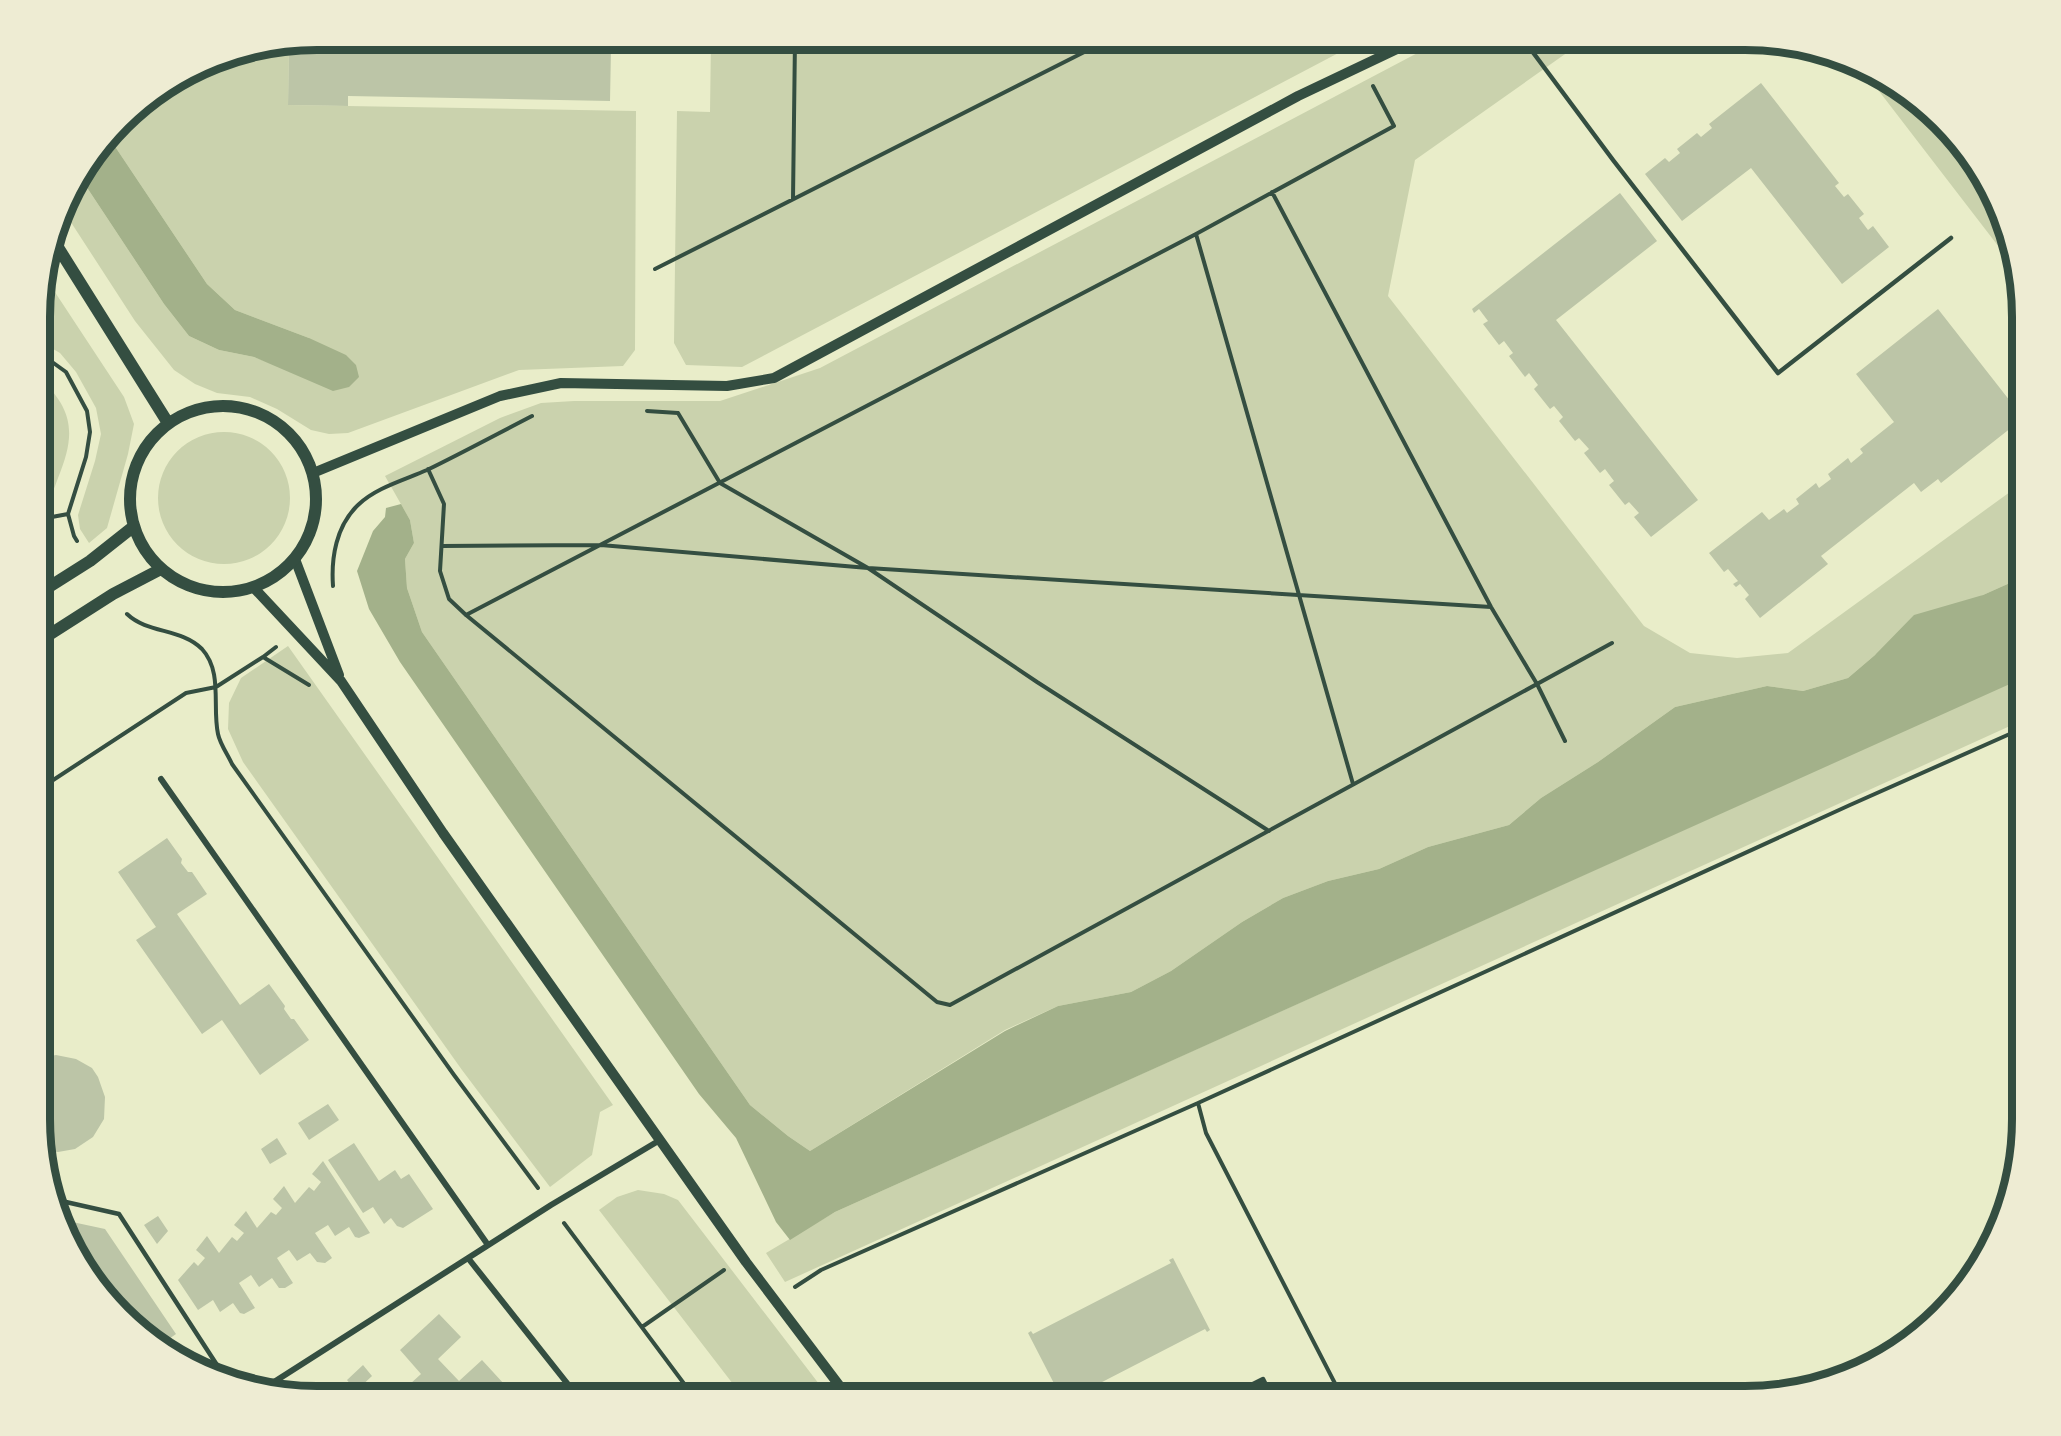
<svg xmlns="http://www.w3.org/2000/svg" width="2061" height="1436" font-family="Barlow,sans-serif">
  <style>
    .green { fill: #cad2ad }
    .water { fill: #a3b18a }
    .building { fill: #bcc5a7 }
    .lines { fill: none; stroke-linecap: round; stroke-linejoin: round }
    .path { stroke: #344e41; stroke-width: 4 }
    .service { stroke: #344e41; stroke-width: 4.5 }
    .minor { stroke: #344e41; stroke-width: 6 }
    .tertiary { stroke: #344e41; stroke-width: 10 }
    .secondary { stroke: #344e41; stroke-width: 12 }
    .rim { fill: none; stroke: #344e41; stroke-width: 8 }
  </style>
  <rect width="100%" height="100%" fill="#e9edc9"/>
  <path class="green" d="M711,39h654l-623,328 -56,-2 -12,-22 3,-232 33,1z
    M1444,39l141,1 -170,120 -27,136 256,330 46,27 47,5 51,-5 233,-169v94l-38,17 -108,60 -27,23 -45,13 -36,-5 -92,21 -77,55 -57,36 -32,27 -81,22 -49,22 -51,12 -45,17 -41,24 -71,49 -40,21 -73,14 -53,24 -195,121 -22,-15 -38,-31 -328,-473 -15,-44 -2,-29 9,-16 -4,-23 -25,-44 115,-58 41,-15 33,-2h146l100,-33z
    M289,45l-1,60 348,6 -1,239 -12,16 -104,4 -171,63 -19,1 -18,-4 -34,-21 -27,-12 -33,-4 -22,-9 -21,-14 -39,-49 -72,-111 5,-16 12,-17 84,127 25,32 30,14 35,7 34,13 21,-32 -74,-28 -28,-26 -97,-145 23,-31 78,-48z
    M1862,69l51,27 80,98 19,70z
    M43,274l81,123 10,27 -6,30 -21,74 -18,15 -9,-14 -2,-14 17,-54 6,-27 -5,-26 -20,-36 -16,-19 -19,-11v-61z
    M41,379c34,33 34,57 17,99 -4,11 -7,21 -17,27z
    M158 498a66 66 0 1 1 132 0a66 66 0 1 1-132 0Z
    M288,646l325,459 -13,7 -8,43 -42,32 -88,-117 -219,-308 -15,-33 1,-26 12,-25z
    M2021,678v43l-1236,561 -19,-29 69,-41z
    M638,1190l26,4 14,6 151,197h-86l-144,-187 18,-13z"/>
  <path class="water" d="M110,139l97,145 28,26 74,28 37,17 10,10 3,12 -10,10 -16,4 -79,-34 -35,-7 -30,-14 -25,-32 -84,-127z
    M401,504l9,16 4,23 -9,16 2,29 15,44 328,473 38,31 22,15 195,-120 53,-25 73,-14 40,-21 71,-49 41,-24 45,-17 51,-12 49,-22 81,-22 32,-27 57,-36 77,-55 92,-21 36,5 45,-13 27,-23 39,-40 69,-20 38,-17v101l-1186,533 -45,28 -14,-18 -40,-84 -37,-44 -299,-432 -31,-53 -12,-38 16,-40 12,-14 1,-9z"/>
  <path class="building" d="M317,39h32v6l262,3 -1,53 -262,-5v10l-60,-1 1,-60z
    M1761,83l78,100 -4,3 9,11 4,-3 16,20 -5,4 9,12 5,-4 16,21 -47,37 -91,-116 -69,53 -37,-47 20,-16 4,4 11,-9 -3,-4 20,-16 4,4 11,-9 -3,-4z
    M1620,193l37,48 -101,79 142,180 -47,37 -17,-20 5,-4 -10,-11 -4,3 -16,-20 5,-4 -9,-12 -5,4 -16,-20 5,-4 -10,-11 -4,3 -16,-20 4,-4 -9,-11 -4,3 -16,-20 4,-4 -9,-12 -4,4 -16,-21 4,-3 -9,-12 -5,4 -16,-21 5,-3 -9,-12 -5,4 -2,-4z
    M1938,309l83,106v5l-80,63 -3,-4 -17,13 -7,-9 -93,73 7,8 -68,54 -15,-19 4,-4 -9,-11 -4,3 -3,-3 5,-3 -10,-12 -4,3 -15,-19 53,-41 7,8 15,-11 3,4 12,-9 -3,-5 20,-16 3,5 12,-9 -3,-5 20,-16 3,5 12,-10 -3,-4 34,-27 -38,-48z
    M167,838l15,21 -1,4 7,9h4l15,22 -30,20 63,91 29,-21 16,22 -1,3 7,10h3l15,21 -49,35 -38,-55 -20,14 -66,-94 20,-13 -38,-55z
    M56,1055l20,4 16,9 6,9 7,20 -1,22 -11,18 -18,12 -17,3 -17,-2v-92z
    M328,1104l11,16 -30,20 -11,-17z
    M277,1138l10,16 -17,10 -9,-15z
    M354,1143l25,38 16,-11 6,9 8,-5 24,35 -30,19 -6,-2 -6,-8 -7,6 -11,-17 -10,6 -35,-53z
    M323,1161l47,72 -11,5 -4,-1 -6,-10 -14,9 -7,-11 -13,8 17,25 -7,5 -8,-1 -7,-9 -13,8 -8,-11 -12,8 16,25 -8,5h-6l-7,-10 -13,9 -8,-12 -12,8 16,25 -11,6 -4,-1 -7,-10 -13,9 -7,-12 -15,10 -20,-30 16,-18 4,4 7,-8 -9,-8 11,-14 12,17 13,-16 5,4 7,-8 -10,-8 12,-14 11,17 14,-16 5,3 6,-7 -9,-9 11,-13 11,17 14,-16 5,4 7,-9 -9,-8z
    M158,1216l10,15 -11,13 -13,-19z
    M63,1220l42,9 71,105 -17,12 -11,-6 -72,-82z
    M1173,1258l37,72 -3,2 -2,-3 -132,68h-12l-33,-64 3,-2 2,3 138,-71 -2,-3z
    M439,1314l22,23 -23,22 21,22 23,-21 34,37 -95,-1 -11,-12 11,-10 -21,-24z
    M363,1365l9,11 -16,15 -9,-11z"/>
  <g class="lines">
    <path class="path" d="M1272,192l219,415 46,77 28,57
      M793,199l2,-160
      M1196,234l157,550
      M655,269l455,-230
      M41,354l25,18 21,39 3,21 -4,25 -18,57
      M647,411l31,2
      M678,413l42,70 148,85 169,114 232,149
      M428,469l16,35 -4,67 9,28 17,16 471,387 13,3 662,-362
      M68,514l6,22 3,5
      M41,519l27,-5
      M442,546l159,-1 267,23 623,39
      M333,586c-2,-28 3,-60 25,-81 17,-17 46,-25 69,-35 35,-17 70,-36 105,-54
      M127,614c21,20 54,14 75,35 21,23 10,58 16,85 2,10 10,21 14,30l222,311 84,113
      M466,615l730,-381 198,-108 -21,-40
      M263,657l13,-10
      M41,788l145,-95 30,-6 47,-30 46,28
      M564,1223l130,174
      M795,1287l26,-17 377,-167
      M642,1327l82,-57
      M1342,1397l-136,-264 -8,-30 652,-298 171,-76"/>
    <path class="service" d="M1523,39l90,121 165,213 173,-135
      M57,1200l62,14 109,168
      M1227,1397l36,-18 9,18"/>
    <path class="minor" d="M161,779l327,466
      M468,1258l110,139
      M263,1389l288,-184 109,-65"/>
    <path class="tertiary" d="M313,473l187,-77 61,-13 166,3 47,-8 524,-282 120,-57
      M295,559l44,116
      M254,588l87,93 102,152 303,429 102,135"/>
    <path class="secondary" d="M54,241l114,182
      M130 499a93 93 0 1 1 186 0a93 93 0 1 1-186 0Z
      M41,592l49,-31 43,-34
      M41,640l72,-46 48,-25"/>
  </g>
  <path d="M0 0H2061V1436H0ZM317 50H1745A267 267 0 0 1 2012 317V1119A267 267 0 0 1 1745 1386H317A267 267 0 0 1 50 1119V317A267 267 0 0 1 317 50Z" fill="#eeecd3" fill-rule="evenodd"/>
  <path class="rim" d="M317 50H1745A267 267 0 0 1 2012 317V1119A267 267 0 0 1 1745 1386H317A267 267 0 0 1 50 1119V317A267 267 0 0 1 317 50Z"/>
</svg>
